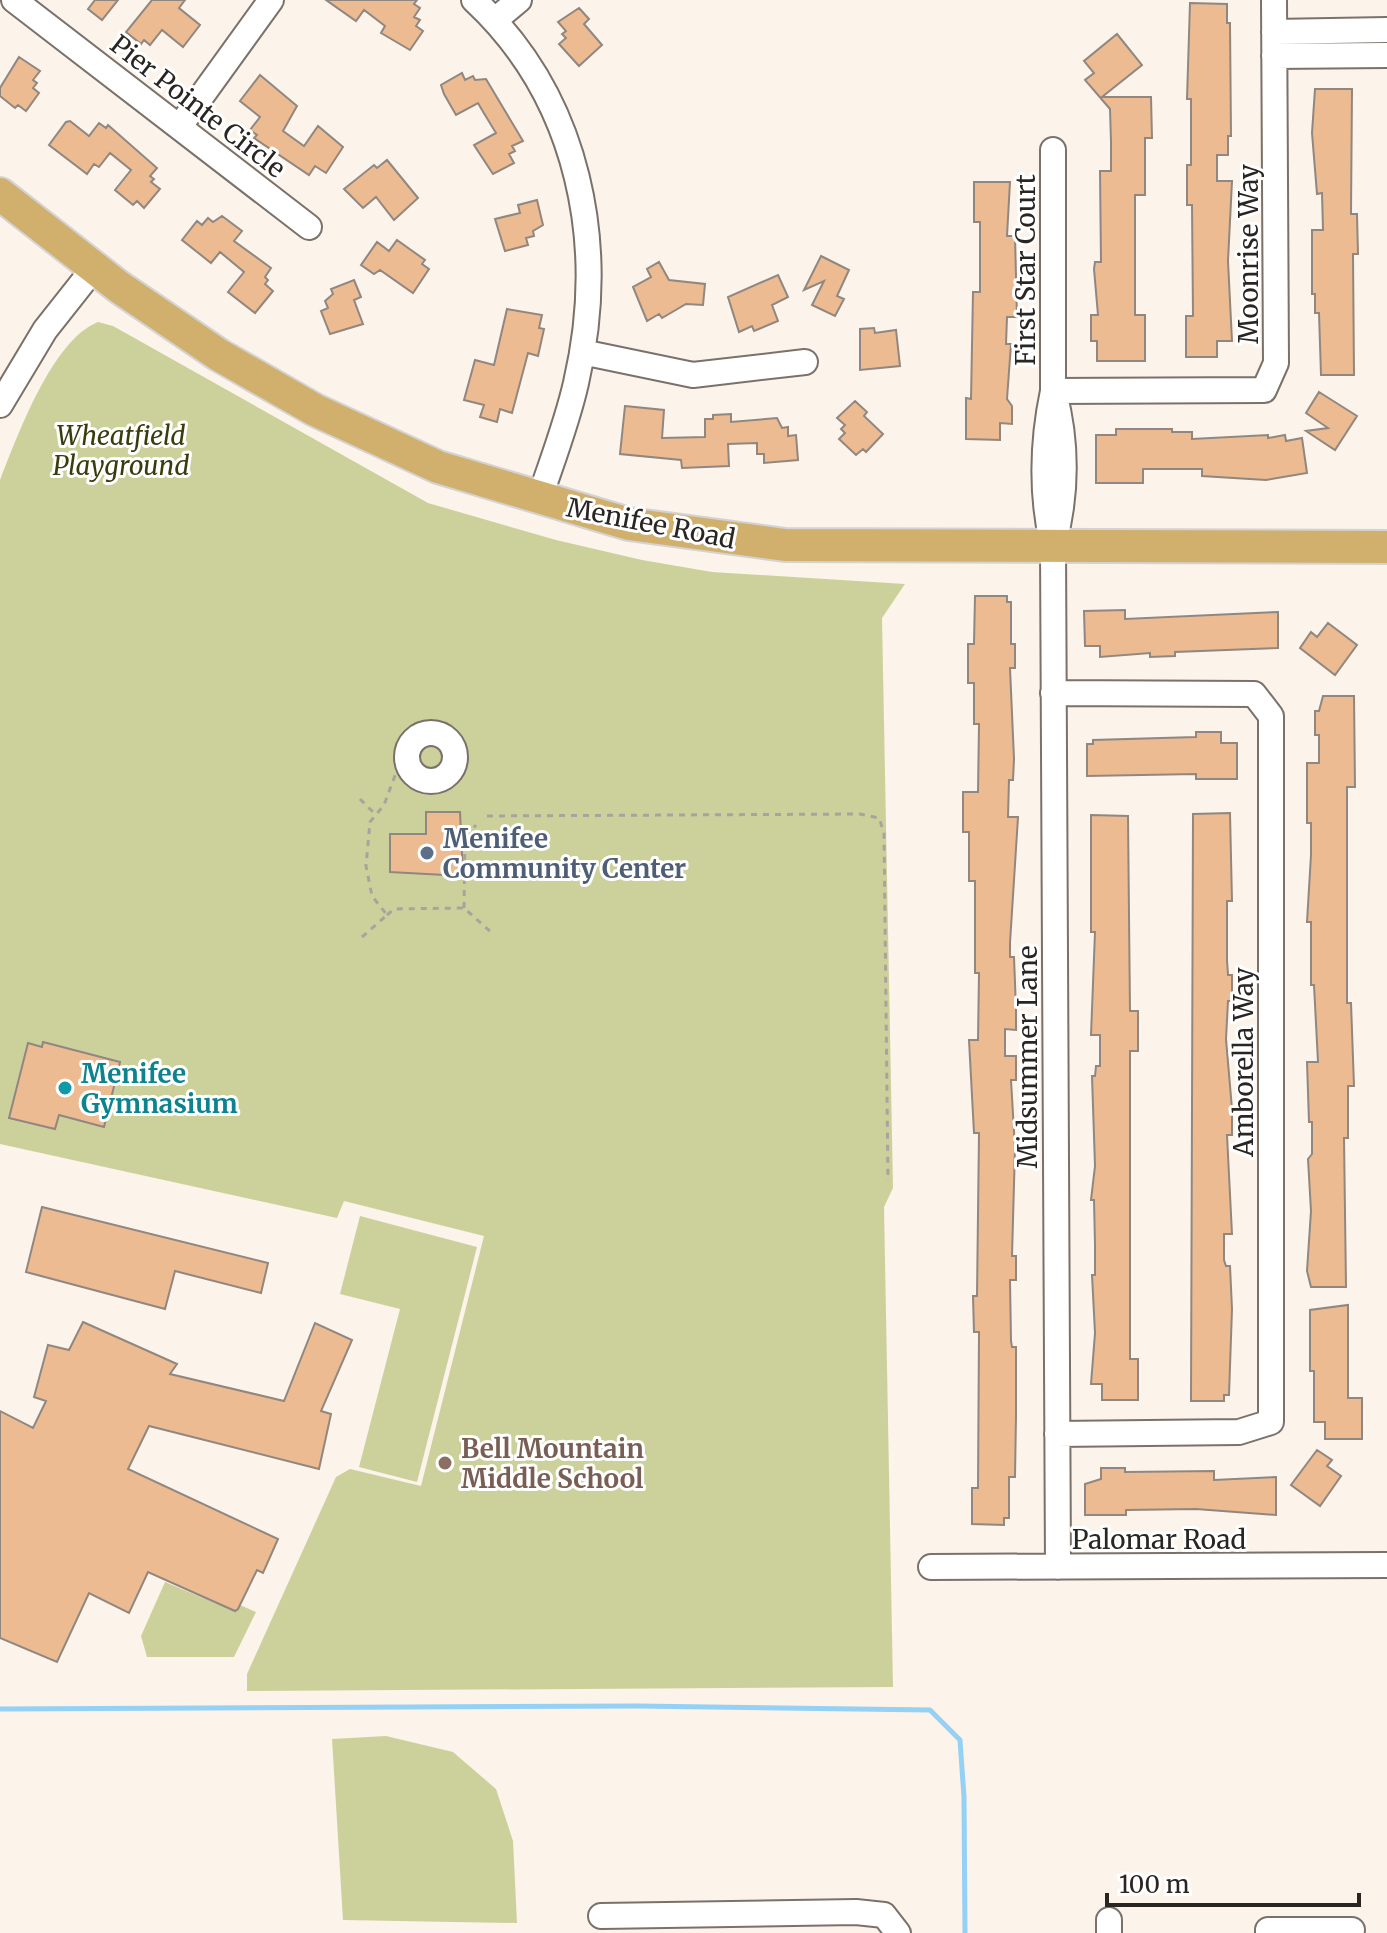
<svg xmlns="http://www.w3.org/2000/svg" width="1387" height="1933" font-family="Merriweather,serif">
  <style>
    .green { fill: #ccd19c }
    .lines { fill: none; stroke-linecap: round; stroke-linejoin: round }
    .stream { stroke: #95d0f5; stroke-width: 5 }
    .building { fill: #edbb91; stroke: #908780; stroke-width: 2 }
    .minor-casing { stroke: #7a716a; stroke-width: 28 }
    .major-casing { stroke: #d4d3d3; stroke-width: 36 }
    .path { stroke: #aaa39c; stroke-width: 3; stroke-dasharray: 6 6; stroke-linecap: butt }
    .minor { stroke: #fff; stroke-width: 24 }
    .major { stroke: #d0b06c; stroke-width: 32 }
    .service-dot { fill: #5c6f8a; stroke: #fff; stroke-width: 3 }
    .culture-dot { fill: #0f9aa8; stroke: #fff; stroke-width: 3 }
    .education-dot { fill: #8d6e63; stroke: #fff; stroke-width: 3 }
    .labels { text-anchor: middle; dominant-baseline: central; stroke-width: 6; stroke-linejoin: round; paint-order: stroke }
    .street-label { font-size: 26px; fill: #292522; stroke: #fff }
    .park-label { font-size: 26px; font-style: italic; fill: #393c0d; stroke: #fff }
    .service-label { font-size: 26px; font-weight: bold; fill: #4e5e75; stroke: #fff; text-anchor: start }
    .culture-label { font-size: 26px; font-weight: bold; fill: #0d838f; stroke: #fff; text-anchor: start }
    .education-label { font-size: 26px; font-weight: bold; fill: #785e54; stroke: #fff; text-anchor: start }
  </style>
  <rect width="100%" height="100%" fill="#fcf3ea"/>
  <path class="green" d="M98,322l15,4 315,177 128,37 86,20 70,12 193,12 -23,34 11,570 -9,19 9,480 -646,4v-17l89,-197 14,-8 71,17 63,-250 -140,-35 -7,17 -337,-74v-664c18,-45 52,-140 98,-158z
    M360,1216l117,31 -60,235 -58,-15 41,-158 -60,-15z
    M165,1582l69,29 6,-6 16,7 -22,45h-87l-6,-21z
    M386,1736l67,16 43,37 17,52 4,82 -174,-3 -11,-181z"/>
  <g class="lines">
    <path class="stream" d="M0,1709l638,-3 292,4 30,30 4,57 1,136"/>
  </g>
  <path class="building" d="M95,0h23l-16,20 -14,-11z
    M152,0h33l-6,8 21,17 -17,22 -21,-17 -12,15 -6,-5 -3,4 -15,-12z
    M326,0h91l-3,4 6,4 -6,9 6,3 -4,6 7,5 -13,19 -29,-17 4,-7 -21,-16 -8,11z
    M1190,3l37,1v19h3l1,113h-3v19h-11v26h15l-4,80 4,80h-15v16h-31v-41h7l-1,-111h-5v-40h4v-66h-4z
    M579,8l10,11 -5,5 18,21 -23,21 -20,-22 7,-6 -4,-4 4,-3 -8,-9z
    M1117,34l25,31 -40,32h49l1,41h-7v57h-10v120h10v46h-48v-20h-6v-26h7l-4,-46 1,-7h6l-1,-91h11v-29l-1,-33 -25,-29 9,-7 -10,-12z
    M19,57l21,14 -7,9 4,3 -4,5 6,5 -13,18 -8,-6 -3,3 -15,-12v-8z
    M462,73l3,7 8,-4 2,4 11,-1 37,62 -11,5 3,5 -6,3 5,9 -21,11 -19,-29 22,-12 -14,-23 -4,-7 -22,12 -12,-21 -3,-9z
    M260,75l37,31 -14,25 21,15 14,-20 25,21 -17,26 -11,-7 -6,9 -55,-37 3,-3 -7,-5 10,-13 -20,-16z
    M1315,89h37l-1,125h6l1,40h-5l1,121h-33l-2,-62h-4v-19h-3v-64h11l-1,-37 -5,1 -5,-61z
    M70,121l19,15 10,-13 7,5 2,-3 49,43 -7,8 4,3 -3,3 9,7 -16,19 -7,-7 -4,4 -18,-15 16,-20 -21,-17 -11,14 -5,-3 -7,10 -38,-29 17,-23z
    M387,160l31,38 -24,22 -18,-23 -13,11 -19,-19 30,-24 3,3z
    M974,182h36l-3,54h8l2,81h-10l-1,27h5l-4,55 5,7v18l-12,-1v17l-34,-1v-41l5,1 2,-107h7v-70h-6z
    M537,200l6,25 -10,6 1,5 -8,2 2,7 -23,6 -10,-32 25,-6 -2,-8z
    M222,216l20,15 -8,10 37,27 -6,9 3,3 -3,4 8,7 -18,22 -27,-21 16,-20 -24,-20 -9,11 -29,-23 15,-19 5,4 6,-7 5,4z
    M397,240l28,20 -3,4 7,5 -16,24 -33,-23 -6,4 -13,-9 16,-23 12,9z
    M821,256l28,14 -12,26 7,3 -9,17 -23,-11 12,-24 -20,9z
    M659,262l10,18 36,4 -2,21 -17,-1 -24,14 -3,-4 -12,7 -14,-34 18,-10 -4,-8z
    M778,275l10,22 -16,8 6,16 -24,10 -2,-5 -13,6 -11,-35z
    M354,280l7,17 -7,3 9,24 -33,10 -9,-23 7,-3 -3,-7 8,-7 -2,-5z
    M507,309l35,6 -3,13 5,1 -6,27 -10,-3 -16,60 -12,-4 -3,13 -17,-5 4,-12 -20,-5 11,-40 19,5z
    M874,328l1,5 21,-3 4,36 -40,4v-41z
    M1319,392l38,24 -22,34 -29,-19 22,-3 -22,-15z
    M855,401l12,11 -3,4 19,18 -17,18 -3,-3 -7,6 -17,-16 6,-6 -4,-4 4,-4 -8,-7z
    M625,406l39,4 -2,28 43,-1v-18h8v-4l18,-1v8l46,-4 5,10 6,-1v9l8,-1 2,25 -34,3v-9h-7v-11l-29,1 1,22 -47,2 -1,-8 -61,-6z
    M1116,429h56v3h20v7l76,-4v3l17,-3 1,6 16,-3 5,35 -41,7 -64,-4v-7h-59v14h-47v-48h20z
    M975,596h32v6h4v42h4v24h-5l4,91 -1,21h-4l-1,37h10l-8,126v14h4l2,52v21l-11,-1v27h11v24h-5l4,68 -3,108h4v24h-6l1,61 1,6h4v68l-1,62h-6v41h-5v7l-32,-1v-36h6l1,-156h-5l-1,-36h4l2,-163h-5l-5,-93h9l1,-67h-4v-92h-6v-49h-6v-40h15l1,-68h-5v-41h-6v-39h6z
    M1125,610v9l153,-7v36l-103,4v4l-25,1v-4l-50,4v-11h-15l-1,-35z
    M1328,623l29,22 -22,30 -35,-27 11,-16 6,5z
    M1323,696h31l1,91h-8v216h4l3,83h-6v52h-4l2,149h-35l-4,-16 4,-60 -3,-52 4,-5v-32h-3l-2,-60h11l-4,-77h-3v-63h-4l4,-67v-32h-4v-60h12v-28h-4v-24h4z
    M1196,732h25v11h16v36h-41v-5l-109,2v-32h6v-4l103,-3z
    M426,812h34l3,64 -73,-4v-38h36z
    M1230,813l2,88h-5v59l1,15h4v26h-4l-2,38 6,70v26h-5l5,99h-8v26l2,6h4l2,43 -3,86h-5v6h-33l2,-587z
    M1091,815l37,1 2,195h8v40h-8v308h8v41h-36v-16h-11l4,-51 -3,-58h3v-30l-1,-45h-3l4,-34 -3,-90h3l1,-10h4v-31h-9l4,-103h-4z
    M43,1042l77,20 -16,65 -45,-12 -4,14 -46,-11 19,-75 14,4z
    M42,1207l226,56 -7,30 -86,-22 -10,38 -139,-37z
    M1348,1305v93h14v41h-37v-17h-11v-51h-4v-61z
    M83,1322l94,42 -7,10 114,27 31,-78 37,17 -31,71 10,3 -12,55 -170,-43 -21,43 150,70 -15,34 -6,-3 -19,39 -3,2 -87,-39 -19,41 -40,-20 -32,69 -57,-24v-227l33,17 13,-27 -12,-4 14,-52 21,5z
    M1317,1450l15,10 -5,6 14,10 -21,30 -29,-21z
    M1101,1468h24v4l89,-1v9l62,-3v38l-80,-6 -70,1v5h-41v-31l16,-5z"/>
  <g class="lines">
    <g class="minor-casing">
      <path id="minor" d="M14,0l295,227
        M474,0c106,99 134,245 102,383 -9,40 -24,78 -37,117
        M495,20l24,-20
        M1274,32l113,-2
        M1274,56l113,-1
        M180,126l91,-126
        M1053,150v241c-11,52 -12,104 0,156l5,1020
        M582,352l111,23 112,-13
        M1053,391l211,-1 12,-27 -2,-363
        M1054,393c13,48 13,101 0,149
        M0,405l45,-75 49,-62
        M1053,693l201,1 17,22v706l-32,10 -182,2
        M407 757a24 24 0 1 1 48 0a24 24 0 1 1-48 0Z
        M931,1567l456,-2
        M601,1916l255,-4 28,3 14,18
        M1109,1920v13
        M1268,1933v-3h84"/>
    </g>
    <g class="major-casing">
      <path id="major" d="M0,194l119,93 100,68 96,55 123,57 191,57 156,21 602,2"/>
    </g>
    <path class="path" d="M360,799l16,16
      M487,816l373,-2 19,4 5,15 4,348
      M464,908l1,-71 11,-12
      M387,915l7,-6 70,-1 29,26
      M362,937l25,-22 -15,-19 -6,-30 4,-44 14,-17 12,-32"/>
    <use href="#minor" class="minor"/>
    <use href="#major" class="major"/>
  </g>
  <circle class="service-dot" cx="427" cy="853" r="8"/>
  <circle class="culture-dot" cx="65" cy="1088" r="8"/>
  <circle class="education-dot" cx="445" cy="1463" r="8"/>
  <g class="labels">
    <g class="street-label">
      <text transform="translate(198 106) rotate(38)">Pier Pointe Circle</text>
      <text transform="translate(1248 254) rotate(-90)">Moonrise Way</text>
      <text transform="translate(1025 270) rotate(-90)">First Star Court</text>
      <text transform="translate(651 523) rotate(11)">Menifee Road</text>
      <text transform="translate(1027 1057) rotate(-90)">Midsummer Lane</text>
      <text transform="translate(1243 1062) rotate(-90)">Amborella Way</text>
      <text x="1159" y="1539">Palomar Road</text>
    </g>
    <g class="park-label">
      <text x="121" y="435">Wheatfield<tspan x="121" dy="30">Playground</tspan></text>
    </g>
    <g class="service-label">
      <text x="443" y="838">Menifee<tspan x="443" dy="30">Community Center</tspan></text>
    </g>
    <g class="culture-label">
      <text x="81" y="1073">Menifee<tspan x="81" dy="30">Gymnasium</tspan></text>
    </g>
    <g class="education-label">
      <text x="461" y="1448">Bell Mountain<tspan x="461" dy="30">Middle School</tspan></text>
    </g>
  </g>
  <path d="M1107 1893v12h252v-12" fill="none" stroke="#292522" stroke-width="4"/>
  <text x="1119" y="1893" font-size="24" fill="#292522" stroke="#ffffff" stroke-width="6" paint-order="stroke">100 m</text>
</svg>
